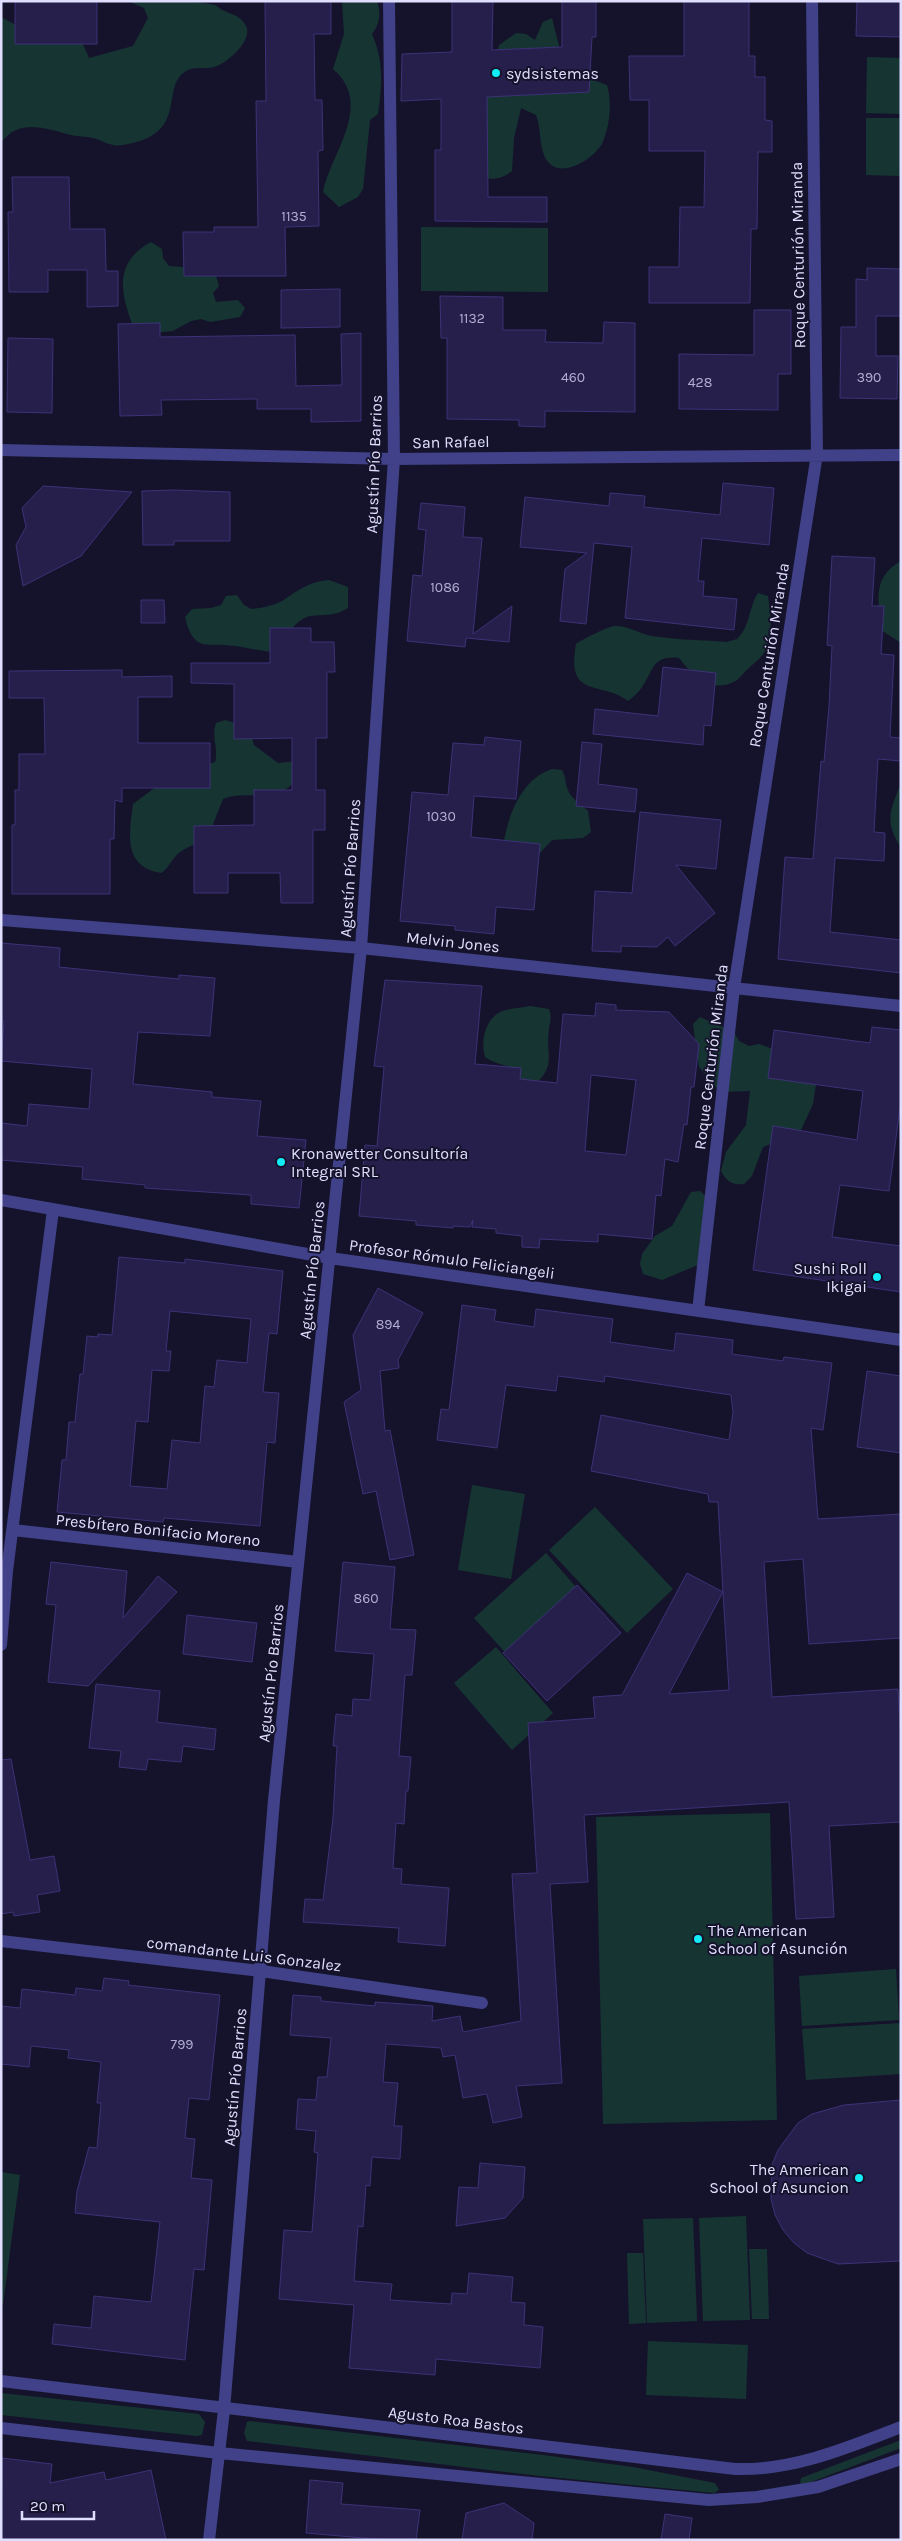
<svg xmlns="http://www.w3.org/2000/svg" width="902" height="2541" font-family="Karla,sans-serif">
  <style>
    .green { fill: #163532 }
    .building { fill: #261f4c; stroke: #3c3277; fill-rule: evenodd }
    .lines { fill: none; stroke-linecap: round; stroke-linejoin: round }
    .minor { stroke: #404188; stroke-width: 12 }
    .poi-dot { fill: #12ecf6; stroke: #15132b; stroke-width: 2 }
    .labels { text-anchor: middle; dominant-baseline: central; stroke-width: 4; stroke-linejoin: round; paint-order: stroke }
    .number-label { font-size: 14px; fill: #b2aed2 }
    .poi-label { font-size: 16px; fill: #e0defe; stroke: #15132b; text-anchor: start }
    .street-label { font-size: 16px; fill: #e0defe; stroke: #15132b }
  </style>
  <rect width="100%" height="100%" fill="#15132b"/>
  <path class="green" d="M128,1c21,0 70,-1 87,4 4,2 6,5 10,6 8,4 16,5 21,15 7,14 -17,35 -29,40 -9,4 -20,0 -29,4 -31,15 5,65 -66,75 -11,2 -18,-4 -29,-7 -7,-2 -15,-1 -22,-3 -24,-6 -52,-18 -70,8v-126l22,12 56,6 10,23 44,-12 15,-28 -4,-10z
    M342,1h35c4,13 3,22 -5,33 12,27 10,51 6,80l-8,6 -7,69 -5,8 -19,10 -16,-15c7,-38 52,-87 10,-123l11,-35z
    M552,18l8,32 28,28 19,7c5,17 3,37 -3,54 -5,17 -40,40 -55,24 -11,-12 -7,-34 -13,-48l-15,-7 -7,30 -2,33c-9,7 -16,9 -28,7l1,-96 9,-17 5,-20 17,-12 10,1 9,6 8,-18z
    M867,57l34,1v56l-35,-1z
    M866,118h35v58l-35,-1z
    M421,227l127,1v64l-127,-1z
    M151,242l11,7 1,9 6,8 40,3 7,7 3,10 -6,7 3,9 22,-2 7,8 -5,9 -30,5 -9,-3 -10,2 -18,10 -21,2 -19,-7c-13,-34 -19,-64 18,-84z
    M901,561v82l-20,-13c-2,-28 -10,-52 20,-69z
    M329,580l19,7v21c-15,9 -22,6 -38,8 -15,3 -26,24 -35,36 -14,-1 -26,-4 -40,-6 -28,-4 -41,8 -50,-29l7,-8 19,-1 10,-3 5,-9 11,-1 6,9 8,5c10,-1 22,-3 31,-8 17,-11 26,-19 47,-21z
    M758,593l10,3c2,16 5,34 -1,50 -3,11 -12,16 -19,23 -4,3 -7,8 -11,11 -24,15 -44,-4 -58,-22 -27,-3 -25,12 -37,29 -4,6 -9,10 -14,14 -28,-21 -62,-1 -52,-57 5,-4 31,-17 38,-18 13,-1 26,8 38,10 25,4 50,4 75,6l10,-3c14,-14 11,-30 21,-46z
    M225,720l10,3 16,12 3,10 24,18 20,-2 4,10c-4,5 -8,12 -13,16 -18,15 -46,3 -66,12l-15,38c-8,6 -20,9 -28,15 -9,7 -10,15 -19,21 -38,-6 -32,-39 -28,-69l39,-29 43,-13c4,-14 -4,-24 1,-39z
    M552,769l10,1c4,7 3,13 6,20 3,9 13,14 20,21l3,21 -8,6 -31,2 -14,15 -34,-14c5,-28 18,-62 48,-72z
    M901,783v65c-17,-27 -11,-37 0,-65z
    M530,1006l19,3c3,9 1,11 0,20 -4,27 9,36 -17,58l-11,-2c-2,-23 -21,-17 -36,-28 -5,-18 1,-42 21,-47 8,-2 16,-2 24,-4z
    M700,1017l34,15 5,9 10,5 10,-2 19,7 38,33 -3,20 -13,28 -37,15 -11,29 -8,8c-12,1 -17,-2 -23,-13l5,-19 20,-27 4,-34 -30,1 -21,-25 -6,-43z
    M700,1191l8,7 -10,67 -36,15 -19,-6 -3,-10 2,-10 13,-18 17,-10 19,-34z
    M472,1485l53,9 -14,85 -53,-9z
    M595,1507l78,82 -46,44 -78,-83z
    M546,1553l38,43 -72,64 -38,-42z
    M496,1647l57,66 -41,37 -58,-67z
    M770,1813l7,307 -174,4 -7,-307z
    M896,1969l3,51 -97,6 -3,-50z
    M900,2023l1,51 -95,6 -4,-51z
    M1,2172l19,3 -17,130h-2z
    M746,2216l4,104 -47,1 -4,-103z
    M693,2218l4,103 -50,2 -4,-104z
    M749,2249h18l2,70h-17z
    M627,2253h16l3,70 -17,1z
    M648,2341l100,4 -2,54 -100,-4z
    M1,2393l198,21 6,8 -3,13 -5,1 -196,-21z
    M249,2421l294,34 90,12 82,16 4,7 -5,3 -174,-17 -293,-35 -3,-8 3,-11z
    M901,2440v8l-98,37 -3,-2 1,-5z"/>
  <path class="building" d="M15,1h82v43h-82z
    M265,1h66v33h-17l1,66h7l1,50 -5,1 1,75 -34,1 1,49h-102l-1,-44h31v-5h44l-2,-126h10z
    M452,1h41l-1,49 70,-3v-46h34v36h-4l-3,55 -102,5 1,100h59v25l-112,-1v-71h6v-51l-40,2 1,-47 50,-2z
    M684,1h65v55h6v21h10v43l7,1v31h-14l-1,77h-6l-1,74h-101v-36h30l1,-60h24l1,-56h-56v-51h-19l-1,-44h55z
    M857,1h44v36l-45,-1z
    M12,177h57l1,52h35l1,42h12v35l-31,1v-37h-39v22h-39l-1,-80h5z
    M867,268l34,1v47h-25v40h22l-1,43 -57,-1 1,-71h15v-48l11,1z
    M340,289v38l-59,1v-38z
    M440,296l63,1v33h43l-1,12 58,1 1,-21 31,1v89l-90,-1v16l-26,-1v-6l-72,-1v-81h-6z
    M754,310h37v64h-13v36l-99,-1v-55l75,1z
    M160,323v14l135,-2 1,51 46,-1 -1,-51 20,-1v88l-50,1v-13h-54v-10l-96,1 1,15 -42,1 -2,-92z
    M8,338l45,1 -1,74 -45,-1z
    M723,483l51,5 -5,57 -67,-7 -4,43h6l-1,15 34,3 -3,31 -109,-12 7,-71 -38,-4 -8,81 -26,-3 5,-52 22,-16 -67,-6 5,-50 84,9 1,-13 35,3 -1,11 76,8z
    M43,486l89,6 -51,64 -58,30 -7,-41 10,-18 -4,-19z
    M174,490l56,2v49h-56v4h-31l-1,-54z
    M421,503l44,4 -2,30 19,1 -9,96 39,-28 -3,36 -43,-4 -1,9 -58,-6 6,-66 9,1 4,-46 -8,-1z
    M832,556l43,2 -3,48h12l-3,48 13,1 -4,82 11,1v23l-23,-2 -4,73 11,1 -1,28 -49,-3 -5,74 71,8v33l-123,-14 7,-102 28,2 8,-98 3,1 5,-56 3,-60 -5,-1z
    M141,600h23l1,23h-24z
    M270,628h41v14h23l1,30h-8v66h-11v52h9v40h-12v73h-32l-1,-30h-52v20h-34v-67l60,-1v-35h38v-52l-58,1v-55l-43,-1v-20h79z
    M663,667l53,6 -5,53 -7,-1 -1,20 -110,-11 2,-25 63,7z
    M122,670v7l50,-1v21h-34v46h72v45h-88v14l-7,-2 -1,39h-4v55h-98v-69h3v-35h4v-36h26l-1,-56h-35v-27z
    M485,737l36,4 -5,58 -42,-3 -3,41 69,7 -6,66 -38,-3 -2,27 -39,-4v-4l-55,-5 12,-129 36,3 5,-52 31,2z
    M582,742l20,2 -4,40 39,5 -2,23 -59,-6z
    M640,812l81,8 -5,49 -40,-4 39,48 -40,33 -7,-9 -11,10 -36,-1v6l-29,-1 3,-60 37,2z
    M1,943l59,5 -1,19 88,9 32,3v-4l36,3 -5,58 -72,-4 -5,52 79,8v5l49,4 -4,35 49,4 -7,68 -48,-4v-9l-106,-7v-3l-63,-6 1,-12 -82,-7v-37l26,3 2,-22 60,5 3,-40 -91,-8 3,-39 -3,-1z
    M385,980l97,6 -7,78 46,4 -1,11 37,4 6,-69 32,2 1,-13 20,2v5l53,2 30,32 -5,43h-3l-4,38 -3,-1 -6,38 -13,-3 -4,37 -5,-1 -4,44 -54,-5v8l-58,-3 -1,9 -17,-1v-11l-26,-3v-4l-24,-2 1,-7 -3,7 -17,-1v2l-37,-3v-4l-57,-5 6,-71 12,1 7,-79 -10,-1zM591,1075l45,5 -10,75 -41,-4z
    M872,1027l29,3v70l-12,91 -49,-6 -8,52 69,9v46l-148,-22 20,-144 84,14 6,-49 -95,-13 6,-48 96,13z
    M119,1257l66,6v-4l98,12 -6,63 -8,-1 -6,59 16,1 -4,50 -8,-1 -7,84 -96,-8 -1,4 -106,-10 5,-52h4l3,-38h6l5,-48h3l4,-38 11,1v-3l14,1zM170,1311l81,8 -4,44 -30,-3 -3,27 -9,-1 -5,57 -28,-3 -5,49 -37,-3 6,-65 12,1 4,-52 17,1 2,-20h-5z
    M378,1288l45,25 -25,47 1,8 -19,3 5,60 5,-1 24,125 -24,5 -14,-69 -13,3 -19,-92 17,-12 -8,-55z
    M462,1305l34,5 -2,11 40,6 2,-18 77,10 -3,23 64,9 2,-18 57,7 -1,14 51,7 1,-4 48,6 -9,67 -12,-2 7,91 83,-5v124l-92,6 -6,-85 -39,3 8,135 126,-8 3,51v82l-72,4 5,91 -38,2 -7,-117 -205,13 4,67 -38,2 12,199 -46,3 6,31 -29,6 -6,-29 -24,4 -8,-43 -12,2 -2,-9 -55,-4 -3,38 15,1 -4,43h8l-2,33 -28,-2 -2,29 -4,-1 -3,42 -5,-1 -4,55 38,3 -2,16 61,4 1,-11 15,1 2,-21 44,4 -2,25 14,1 -1,22 19,2 -3,41 -104,-9 -1,16 -86,-7 5,-63 -75,-6 5,-69 28,2 6,-79 -4,-1 2,-21 -20,-2 2,-30 18,1 2,-23h9l4,-39 -41,-3 3,-40 28,2v4l54,5v-4l58,4 -1,15 28,-5 3,16 58,-11 -9,-147 25,-1 -9,-150 67,-5 -2,-21 29,-2 65,-122 36,19 -5,-90h-9l-1,-8 -117,-23 10,-56 128,25 4,-28 -2,-17 -126,-19 -1,6 -46,-6 -2,15 -50,-6 -9,63 -60,-8 4,-31 8,1zM723,1592l6,98 -60,4z
    M867,1371l34,5v77l-44,-6z
    M51,1562l76,9 -4,47 35,-42 19,16 -89,94 -40,-4 8,-77 -10,-1z
    M343,1562l52,5 -5,62 26,1 -4,45h-7l-6,81 12,1 -3,34h-2l-2,33 -8,-1 -3,45 9,1 -1,15 48,4 -4,58 -47,-4 1,-14 -96,-6 2,-23 18,1 10,-82 4,-72h-4l3,-32 16,2 1,-17 17,1 4,-46 -39,-3z
    M577,1585l44,48 -74,68 -44,-48z
    M187,1615l70,8 -5,39 -69,-8z
    M96,1684l64,7 -3,31 59,7 -2,21 -31,-4 -2,16 -33,-3 -2,11 -27,-3 2,-16 -32,-3z
    M11,1759l19,101 24,-4 6,35 -23,4 3,17 -26,4 -1,-4 -12,2v-154z
    M104,1978l25,3 -1,4 92,10 -11,105 -20,-2 -4,40 10,1 -4,39 21,2 -8,90 -10,-1 -9,91 -133,-16 2,-20 37,4 3,-32 57,6 9,-80 -85,-9 2,-22 12,-44 8,1 4,-45h-4l4,-41 -33,-4 1,-8 -38,-4 -2,21 -28,-3v-58l19,2 2,-19 53,6 1,-7 26,3z
    M901,2100v161l-63,3 -31,-11 -13,-10 -11,-13 -8,-15 -4,-16 1,-34 6,-15 20,-27 14,-9 32,-9z
    M480,2163l45,4 -2,31 -18,20 -49,8 3,-39 19,1z
    M2,2458l50,6 -2,19 54,-11 2,8 45,-10 15,70h-165z
    M310,2480l33,3 -2,21 79,6 -4,30h-30l-80,-7z
    M504,2503l30,20 -2,17h-70l4,-27z
    M665,2514l27,4 -3,22h-28z"/>
  <g class="lines">
    <path class="minor" d="M1,450l393,9 507,-4
      M1,920l360,28 540,58
      M1,1200l329,58 571,82
      M698,1311l36,-323 83,-534 -5,-453
      M13,1530l285,32
      M1,1645l6,-74 46,-361
      M1,1941l260,30 221,32
      M1,2381l734,88c58,2 112,-21 166,-42
      M1,2428l218,25 490,47 48,-3 61,-10 83,-28
      M209,2540l15,-130 50,-610 87,-852 33,-489 -5,-458"/>
  </g>
  <g class="poi-dot">
    <circle cx="496" cy="73" r="5"/>
    <circle cx="281" cy="1162" r="5"/>
    <circle cx="877" cy="1277" r="5"/>
    <circle cx="698" cy="1939" r="5"/>
    <circle cx="859" cy="2178" r="5"/>
  </g>
  <g class="labels">
    <g class="number-label">
      <text x="294" y="216">1135</text>
      <text x="472" y="318">1132</text>
      <text x="573" y="377">460</text>
      <text x="869" y="377">390</text>
      <text x="700" y="382">428</text>
      <text x="445" y="587">1086</text>
      <text x="441" y="816">1030</text>
      <text x="388" y="1324">894</text>
      <text x="366" y="1598">860</text>
      <text x="182" y="2044">799</text>
    </g>
    <g class="poi-label">
      <text x="506" y="73">sydsistemas</text>
      <text x="291" y="1153">Kronawetter Consultoría<tspan x="291" dy="18">Integral SRL</tspan></text>
      <text x="867" y="1268" text-anchor="end">Sushi Roll<tspan x="867" dy="18">Ikigai</tspan></text>
      <text x="708" y="1930">The American<tspan x="708" dy="18">School of Asunción</tspan></text>
      <text x="849" y="2169" text-anchor="end">The American<tspan x="849" dy="18">School of Asuncion</tspan></text>
    </g>
    <g class="street-label">
      <text transform="translate(798 255) rotate(-91)">Roque Centurión Miranda</text>
      <text transform="translate(451 442) rotate(-1)">San Rafael</text>
      <text transform="translate(374 464) rotate(-88)">Agustín Pío Barrios</text>
      <text transform="translate(769 655) rotate(-81)">Roque Centurión Miranda</text>
      <text transform="translate(350 868) rotate(-86)">Agustín Pío Barrios</text>
      <text transform="translate(453 942) rotate(6)">Melvin Jones</text>
      <text transform="translate(711 1057) rotate(-83)">Roque Centurión Miranda</text>
      <text transform="translate(452 1259) rotate(8)">Profesor Rómulo Feliciangeli</text>
      <text transform="translate(312 1270) rotate(-84)">Agustín Pío Barrios</text>
      <text transform="translate(158 1530) rotate(6)">Presbítero Bonifacio Moreno</text>
      <text transform="translate(271 1673) rotate(-84)">Agustín Pío Barrios</text>
      <text transform="translate(244 1954) rotate(7)">comandante Luis Gonzalez</text>
      <text transform="translate(235 2077) rotate(-85)">Agustín Pío Barrios</text>
      <text transform="translate(456 2420) rotate(7)">Agusto Roa Bastos</text>
    </g>
  </g>
  <rect width="902" height="2541" fill="none" stroke="#e0defe" stroke-width="5"/>
  <path d="M22 2511v8h72v-8" fill="none" stroke="#e0defe" stroke-width="2.5"/>
  <text x="30" y="2511" font-size="15" fill="#e0defe" stroke="#15132b" stroke-width="4" paint-order="stroke">20 m</text>
</svg>
